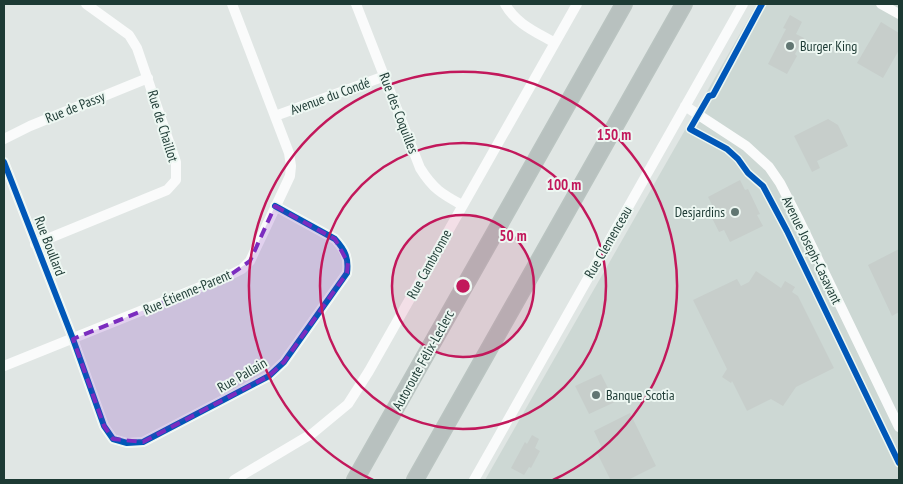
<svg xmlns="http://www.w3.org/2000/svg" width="903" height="484" font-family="'PT Sans Narrow',sans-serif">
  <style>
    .built { fill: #cdd8d4 }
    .building { fill: #c7cecb }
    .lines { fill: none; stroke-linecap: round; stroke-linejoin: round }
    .highway-casing { stroke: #bac4c1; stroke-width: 18 }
    .minor { stroke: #fafbfb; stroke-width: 10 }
    .highway { stroke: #b8c1bf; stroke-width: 15 }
    .cycleway-casing { stroke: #edf7f2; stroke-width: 9 }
    .cycleway { stroke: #0057b8; stroke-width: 6 }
    .marked { fill: #7b2cbf; fill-opacity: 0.2; stroke: #7b2cbf; stroke-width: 4; stroke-dasharray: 10 6; stroke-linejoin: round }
    .ring { fill: none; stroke: #c2185b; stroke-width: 2.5 }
    .poi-dot { fill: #617672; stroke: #edf7f2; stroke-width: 2 }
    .labels { text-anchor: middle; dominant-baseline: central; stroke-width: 4; stroke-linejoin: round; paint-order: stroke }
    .poi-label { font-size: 14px; fill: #1d3a34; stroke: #edf7f2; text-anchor: start }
    .street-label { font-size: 14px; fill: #1d3a34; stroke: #edf7f2 }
    .centre { fill: #c2185b; stroke: #edf7f2; stroke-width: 2.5 }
    .ring-label { font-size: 15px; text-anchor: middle; font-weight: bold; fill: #c2185b; stroke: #edf7f2; stroke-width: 4; stroke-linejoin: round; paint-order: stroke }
  </style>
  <rect width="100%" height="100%" fill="#e0e6e4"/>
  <path class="built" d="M757,4h142v476h-414z"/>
  <path class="building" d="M790,15l12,7 -6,12 8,4 -9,16 2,2 -10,18 -19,-10 18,-35 -3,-1z
    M881,22l18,11v17l-16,28 -26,-15z
    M828,119l10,6 10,21 -31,15 3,7 -8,4 -18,-36z
    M740,180l5,10 3,-1 12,25 -3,1 6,11 -33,16 -6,-12 -5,2 -7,-14 5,-3 -9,-18z
    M899,249v63l-7,4 -24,-51z
    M756,271l25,17 4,-7 10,6 -3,5 6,4 36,72 -38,19 -13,19 -12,-7 -24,12 -15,-30 -1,2 -9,-6 5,-8 -34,-69 44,-21 4,7 8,-4z
    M601,374l14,28 -26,12 -14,-28z
    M630,413l26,53 -28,14h-16l-2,-1 -14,-28 6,-3 -8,-17z
    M532,435l7,4 -4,9 5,3 -9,17 -2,-1 -5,8 -13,-7 14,-26 2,2z"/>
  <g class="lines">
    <g class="highway-casing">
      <path id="highway" d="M355,480l269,-476
        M415,480l269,-476"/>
    </g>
    <path class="minor" d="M356,4l64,164c13,21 22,26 42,37
      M505,4c11,20 31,28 50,39
      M881,4l18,10
      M685,106l61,40 23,21 11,16 18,35 101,209
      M275,116l110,-40
      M4,139l26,-13 118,-48
      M4,162l69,177 31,87 9,13 14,4 16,-1 126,-66 15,-14 63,-89c2,-15 -2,-23 -12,-34l-60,-33
      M35,244l132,-54 9,-10v-18l-39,-114 -8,-13 -43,-31
      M4,366l226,-91 12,-6 8,-8 40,-85 1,-10 -2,-13 -57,-149
      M234,480l79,-47 35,-29 21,-33 208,-367
      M474,480l269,-476"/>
    <use href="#highway" class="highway"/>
    <g class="cycleway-casing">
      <path id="cycleway" d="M762,4l-49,91 -4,1 -19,33 37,20 11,10 10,14 15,13 24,45 112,232
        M4,162l69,177 31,87 9,13 14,4 16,-1 126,-66 15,-14 63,-89c2,-15 -2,-23 -12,-34l-60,-33"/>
    </g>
    <use href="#cycleway" class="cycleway"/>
  </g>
  <path class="marked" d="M275,206l60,33 13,24 -1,10 -63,89 -15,14 -126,66 -30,-3 -9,-13 -31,-87 157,-64 20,-14z"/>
  <circle cx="463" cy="286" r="71" fill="#c2185b" fill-opacity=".12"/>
  <g class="ring">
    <circle cx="463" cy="286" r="71"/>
    <circle cx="463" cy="286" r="143"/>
    <path d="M373 480A214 214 0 1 1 553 480"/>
  </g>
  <g class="poi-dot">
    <circle cx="790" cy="46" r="5"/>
    <circle cx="735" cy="212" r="5"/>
    <circle cx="596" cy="395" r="5"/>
  </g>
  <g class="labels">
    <g class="poi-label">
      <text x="800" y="46">Burger King</text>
      <text x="725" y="212" text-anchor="end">Desjardins</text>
      <text x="606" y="395">Banque Scotia</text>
    </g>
    <g class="street-label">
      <text transform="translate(330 96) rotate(-20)">Avenue du Condé</text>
      <text transform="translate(75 107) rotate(-22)">Rue de Passy</text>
      <text transform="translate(399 113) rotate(69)">Rue des Coquilles</text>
      <text transform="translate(163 126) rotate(73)">Rue de Chaillot</text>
      <text transform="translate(608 242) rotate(-60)">Rue Clemenceau</text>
      <text transform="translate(50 246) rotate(69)">Rue Boullard</text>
      <text transform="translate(812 250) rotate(64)">Avenue Joseph-Casavant</text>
      <text transform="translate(429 264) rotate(-61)">Rue Cambronne</text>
      <text transform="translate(187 292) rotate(-23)">Rue Étienne-Parent</text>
      <text transform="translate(423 360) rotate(-61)">Autoroute Félix-Leclerc</text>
      <text transform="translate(242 375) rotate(-30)">Rue Pallain</text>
    </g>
  </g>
  <circle cx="463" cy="286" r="8" class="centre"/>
  <g class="ring-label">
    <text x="614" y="140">150 m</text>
    <text x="564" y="190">100 m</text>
    <text x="513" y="241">50 m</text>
  </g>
  <rect width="903" height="484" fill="none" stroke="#1d3a34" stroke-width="10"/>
</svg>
